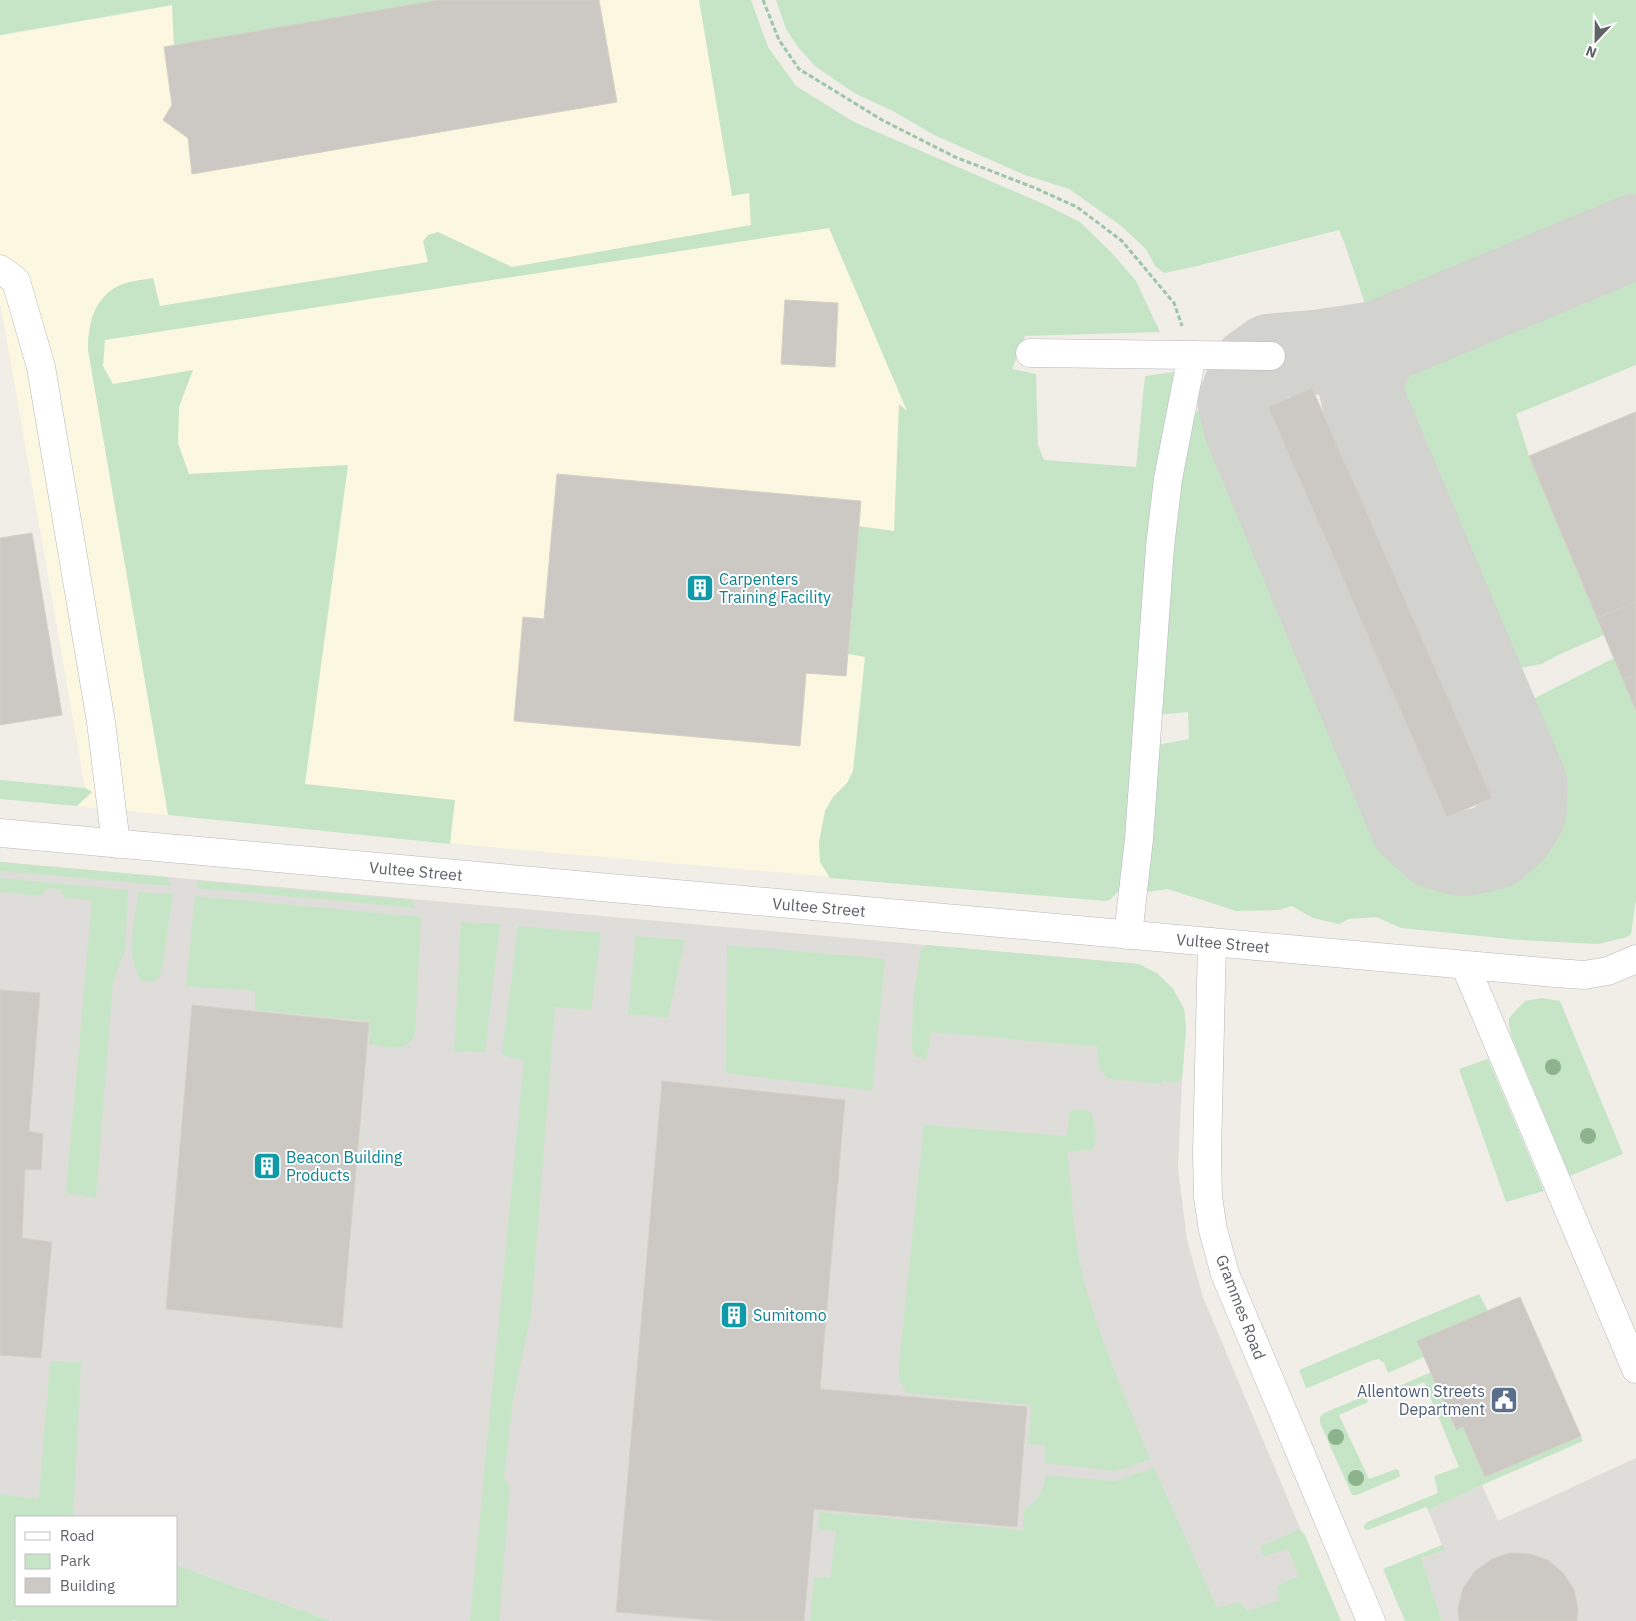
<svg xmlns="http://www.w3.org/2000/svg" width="1636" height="1621" font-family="'IBM Plex Sans',sans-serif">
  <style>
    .commercial { fill: #fcf7e0 }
    .industrial { fill: #dfddd9 }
    .green { fill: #c6e5c7 }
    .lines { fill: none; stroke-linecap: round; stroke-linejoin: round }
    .taxiway { stroke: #d2d2cf; stroke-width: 85 }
    .building { fill: #ccc9c4; stroke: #d4d1c6 }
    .minor-casing { stroke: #b4b7bb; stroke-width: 29 }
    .path { stroke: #9ec4ab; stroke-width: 3; stroke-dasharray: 5 2.5; stroke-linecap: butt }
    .minor { stroke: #fff; stroke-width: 28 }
    .tree { fill: #8cb38c }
    .labels { text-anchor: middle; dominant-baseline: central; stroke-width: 4; stroke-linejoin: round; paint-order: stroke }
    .culture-label { font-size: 16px; fill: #0d838f; stroke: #fff; text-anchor: start }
    .street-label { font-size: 16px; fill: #5f6267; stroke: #fff }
    .service-label { font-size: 16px; fill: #4e5e75; stroke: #fff; text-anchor: end }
  </style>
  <rect width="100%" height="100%" fill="#f0eee7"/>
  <path class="commercial" d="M203,0h529l376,878 -3,23 -605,-53 -423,-42 15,-14 -7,-4 -84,-481 -1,-1v-270z"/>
  <path class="industrial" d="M0,862l1139,102 19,10 15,15 11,20 2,20 -4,50 -4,89 9,72 16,57 136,324h-1008l-155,-56v-48h-160l-16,13z
    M1636,1458v163h-194l-21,-63 23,-8 -16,-40 54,-25 16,36z"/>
  <path class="green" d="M0,0h438l-264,46 -2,-41 -172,30z
    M699,0h52l17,47 28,39 58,36 192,83 34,17 31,30 25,29 24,51 -135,4 -13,33 24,5 2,71 6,15 92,7 9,-91 29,-4 -4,43 -48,472 -12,13 -5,1 -275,-23 -10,-16 -1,-20 6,-31 8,-14 14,-14 6,-12 12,-114 -17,-3 10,-128 36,5 5,-127 8,7 -78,-183 -724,112 -2,26 10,18 80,-14 -14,37 -1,36 11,31 159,-9 -43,319 150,16 -5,44 -282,-29 -80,-465c0,-26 6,-52 30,-64 10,-5 24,-6 35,-8l7,28 268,-44 -5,-21 5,-6 10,-3 74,35 239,-42 -2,-32 -17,3z
    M776,0h860v211l-246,103 -19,7 -27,-79 -5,-12 -146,37 -29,6 -9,-7 -9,-17 -26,-24 -51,-36 -44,-14 -91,-40 -41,-24 -39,-18 -39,-27 -17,-19 -12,-18z
    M1636,256v109l-120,49 13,42 75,179 -46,20 -16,9 -50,9 -105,-245 3,-43 11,-20 23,-20z
    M1220,403l7,20 175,415 10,13 14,13 15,8 18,2 20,-4 80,-35 -54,-131 24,-3 85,-43 22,53v191l-1,2 -4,30 -4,3 -29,7 -78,-4 -119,-12 -25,-11 -27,2 -10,5 -26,-6 -21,-12 -14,4 -42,1 -68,-22 -21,3 -2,-11 7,-135 37,-7 -1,-27 -31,3 10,-165 27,-136 9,-7z
    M0,780l85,8 7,4 -15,14 -77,-7z
    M0,862l167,15 4,9 -171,-15z
    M0,878l128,12 -3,60 -12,31 -17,217 -30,-5 26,-293 -28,-3 -3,-7 -13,-2 -7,8 -41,-4z
    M198,881l213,19 5,8 -219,-20z
    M138,892l35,2 -11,76 -4,9 -7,3 -9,-1c-16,-22 -9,-49 -6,-74l2,-5z
    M195,896l226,21 -6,117c-9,21 -28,12 -46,10l1,-23 -115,-11v-19l-69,-5z
    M461,922l39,2 -15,128 -31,-1z
    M518,926l83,7 -10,77 -36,-3 -24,307 -18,86 -9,78 6,8 -11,135h-29l54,-561 -19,-4 -3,-3z
    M636,936l49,4 -17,78 -40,-4z
    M727,945l158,14 -13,132 -146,-18z
    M926,945l213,19 19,10 15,15 11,20 2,20 -4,50 -5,4 -14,-2 -2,3 -52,-5c-12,-11 -11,-17 -11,-32l-167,-15 -4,25 -2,2 -9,-2 -4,-7 1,-52 8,-49z
    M1542,998l18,3 63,153 -53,22 -58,-138 -3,-12v-8l16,-17z
    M1488,1059l56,132 -38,11 -47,-133z
    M1083,1109l9,4 4,20 -2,15 -5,2 -22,2c6,39 5,79 14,117 16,65 44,128 69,190l-23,9 -15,3 -66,-8 -1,-18 -17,-1 4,-39 -125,-12 -8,-14v-15l25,-239 143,11 3,-25z
    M1479,1294l9,17 -71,30 7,16 -36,16 -4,-10 -5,-4 -8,2 -61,26 -4,1 -7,-18z
    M50,1361l31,1 -8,155h-57v88h160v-40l155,56h-313l-5,-1 -1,1h-12v-127l39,5z
    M1431,1372l24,58 8,-3 22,50 96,-41 2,5 -101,44 -54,25 -2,-3 -58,23 -4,-1v-3l3,-4 71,-29 -4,-17 25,-9 -35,-85 -20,9 -8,-1 -1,-2z
    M1362,1397l5,2 1,3 -29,13 30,64 27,-10 3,2 1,5 -3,2 -40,17h-5l-32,-72v-6l4,-4z
    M1154,1468l63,140 22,-6 9,9 32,-11 -3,-11 2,-4 20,-9 -11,-27 -23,7 -5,-4 2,-6 36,-16 6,3 37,88h-531l4,-44 16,1 6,-47 -18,-2 1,-17 204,18 1,-20c12,-7 21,-20 21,-35l69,6z
    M1442,1545l3,5 -24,8 21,63h-37l-22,-52z"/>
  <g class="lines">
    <path class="taxiway" d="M1379,343l-13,24 -6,15 5,23 160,379 -1,28 -11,18 -19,17 -31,7 -26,-7 -25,-22 -166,-398 -6,-24 13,-34 18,-13 48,-4 60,-9 257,-107"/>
  </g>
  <path class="building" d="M438,0h161l18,102 -425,72 -4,-36 -25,-18 9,-15 -8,-58z
    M785,300l53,3 -3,64 -54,-3z
    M1312,388l180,410 -45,19 -179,-410z
    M1636,412v299l-107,-255z
    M1636,412v190l-39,16 -68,-162z
    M557,474l304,27 -15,175 -40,-3 -6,73 -286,-25 9,-104 21,2z
    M32,533l30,182 -62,10v-187z
    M1636,675v36l-13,-31z
    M0,990l40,3 -11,138 14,3 -2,36 -16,-1 -3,69 30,4 -11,116 -41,-3z
    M192,1005l177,18 -27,305 -176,-19z
    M662,1081l183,19 -25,289 207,18 -10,120 -203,-18 -10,112h-83l-105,-9z
    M1520,1297l61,139 -96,41 -22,-50 -7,3 -39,-89z
    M1510,1553l20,1 18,6 15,13 11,16 4,19 -1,13h-118l-1,-13 5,-20 12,-17 17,-12z"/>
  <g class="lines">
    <g class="minor-casing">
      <path id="minor" d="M0,269l16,12 25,86 60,355 15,122
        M1030,353l241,3
        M0,833l1556,140 28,2 24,-4 28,-12
        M1128,935l11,-96 21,-292 8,-68 24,-124
        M1212,942l-5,211 1,44 5,33 12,44 146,347
        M1465,965l171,404"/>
    </g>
    <path class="path" d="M763,0l16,40 20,29 83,51 73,37 80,31 42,19 45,34 52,62 8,23"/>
    <use href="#minor" class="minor"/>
  </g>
  <g class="tree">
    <circle cx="1553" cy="1067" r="8"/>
    <circle cx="1588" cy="1136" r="8"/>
    <circle cx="1336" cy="1437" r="8"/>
    <circle cx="1356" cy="1478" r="8"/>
  </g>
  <defs>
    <g id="building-square" transform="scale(1.4375)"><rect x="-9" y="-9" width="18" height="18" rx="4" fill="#0f9aa8" stroke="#fff"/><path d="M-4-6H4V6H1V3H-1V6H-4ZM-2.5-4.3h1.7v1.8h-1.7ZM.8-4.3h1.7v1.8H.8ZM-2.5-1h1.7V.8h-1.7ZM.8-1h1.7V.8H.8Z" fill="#fff"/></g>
    <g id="civic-square" transform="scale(1.4375)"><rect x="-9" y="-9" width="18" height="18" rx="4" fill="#5c6f8a" stroke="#fff"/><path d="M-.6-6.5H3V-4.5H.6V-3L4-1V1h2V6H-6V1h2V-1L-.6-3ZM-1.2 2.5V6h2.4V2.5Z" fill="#fff"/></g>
  </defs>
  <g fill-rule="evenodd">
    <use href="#building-square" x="700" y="588"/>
    <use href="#building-square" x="267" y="1166"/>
    <use href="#building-square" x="734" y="1315"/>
    <use href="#civic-square" x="1504" y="1400"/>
  </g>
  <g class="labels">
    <g class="culture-label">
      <text x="719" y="579">Carpenters<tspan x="719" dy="18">Training Facility</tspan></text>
      <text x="286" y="1157">Beacon Building<tspan x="286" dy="18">Products</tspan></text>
      <text x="753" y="1315">Sumitomo</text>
    </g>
    <g class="street-label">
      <text transform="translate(416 871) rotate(5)">Vultee Street</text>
      <text transform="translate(819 907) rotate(5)">Vultee Street</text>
      <text transform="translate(1223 943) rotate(5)">Vultee Street</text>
      <text transform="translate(1241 1307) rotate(69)">Grammes Road</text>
    </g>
    <g class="service-label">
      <text x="1485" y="1391">Allentown Streets<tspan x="1485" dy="18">Department</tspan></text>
    </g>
  </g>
  <rect x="15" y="1516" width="162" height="90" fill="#ffffff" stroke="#bfc0c2"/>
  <rect x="25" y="1532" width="25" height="8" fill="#ffffff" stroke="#bfc0c2"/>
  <text x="60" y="1541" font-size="15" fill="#5f6267">Road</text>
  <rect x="25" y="1554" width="25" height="15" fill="#c6e5c7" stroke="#bfc0c2"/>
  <text x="60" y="1566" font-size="15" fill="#5f6267">Park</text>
  <rect x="25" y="1578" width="25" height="15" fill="#ccc9c4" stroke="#bfc0c2"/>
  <text x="60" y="1591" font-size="15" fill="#5f6267">Building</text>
  <g transform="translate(1596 40) rotate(202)" stroke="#ffffff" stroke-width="4" paint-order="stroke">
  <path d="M0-4L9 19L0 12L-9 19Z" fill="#5f6267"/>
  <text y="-8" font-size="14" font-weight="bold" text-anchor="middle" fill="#5f6267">N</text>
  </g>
</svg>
